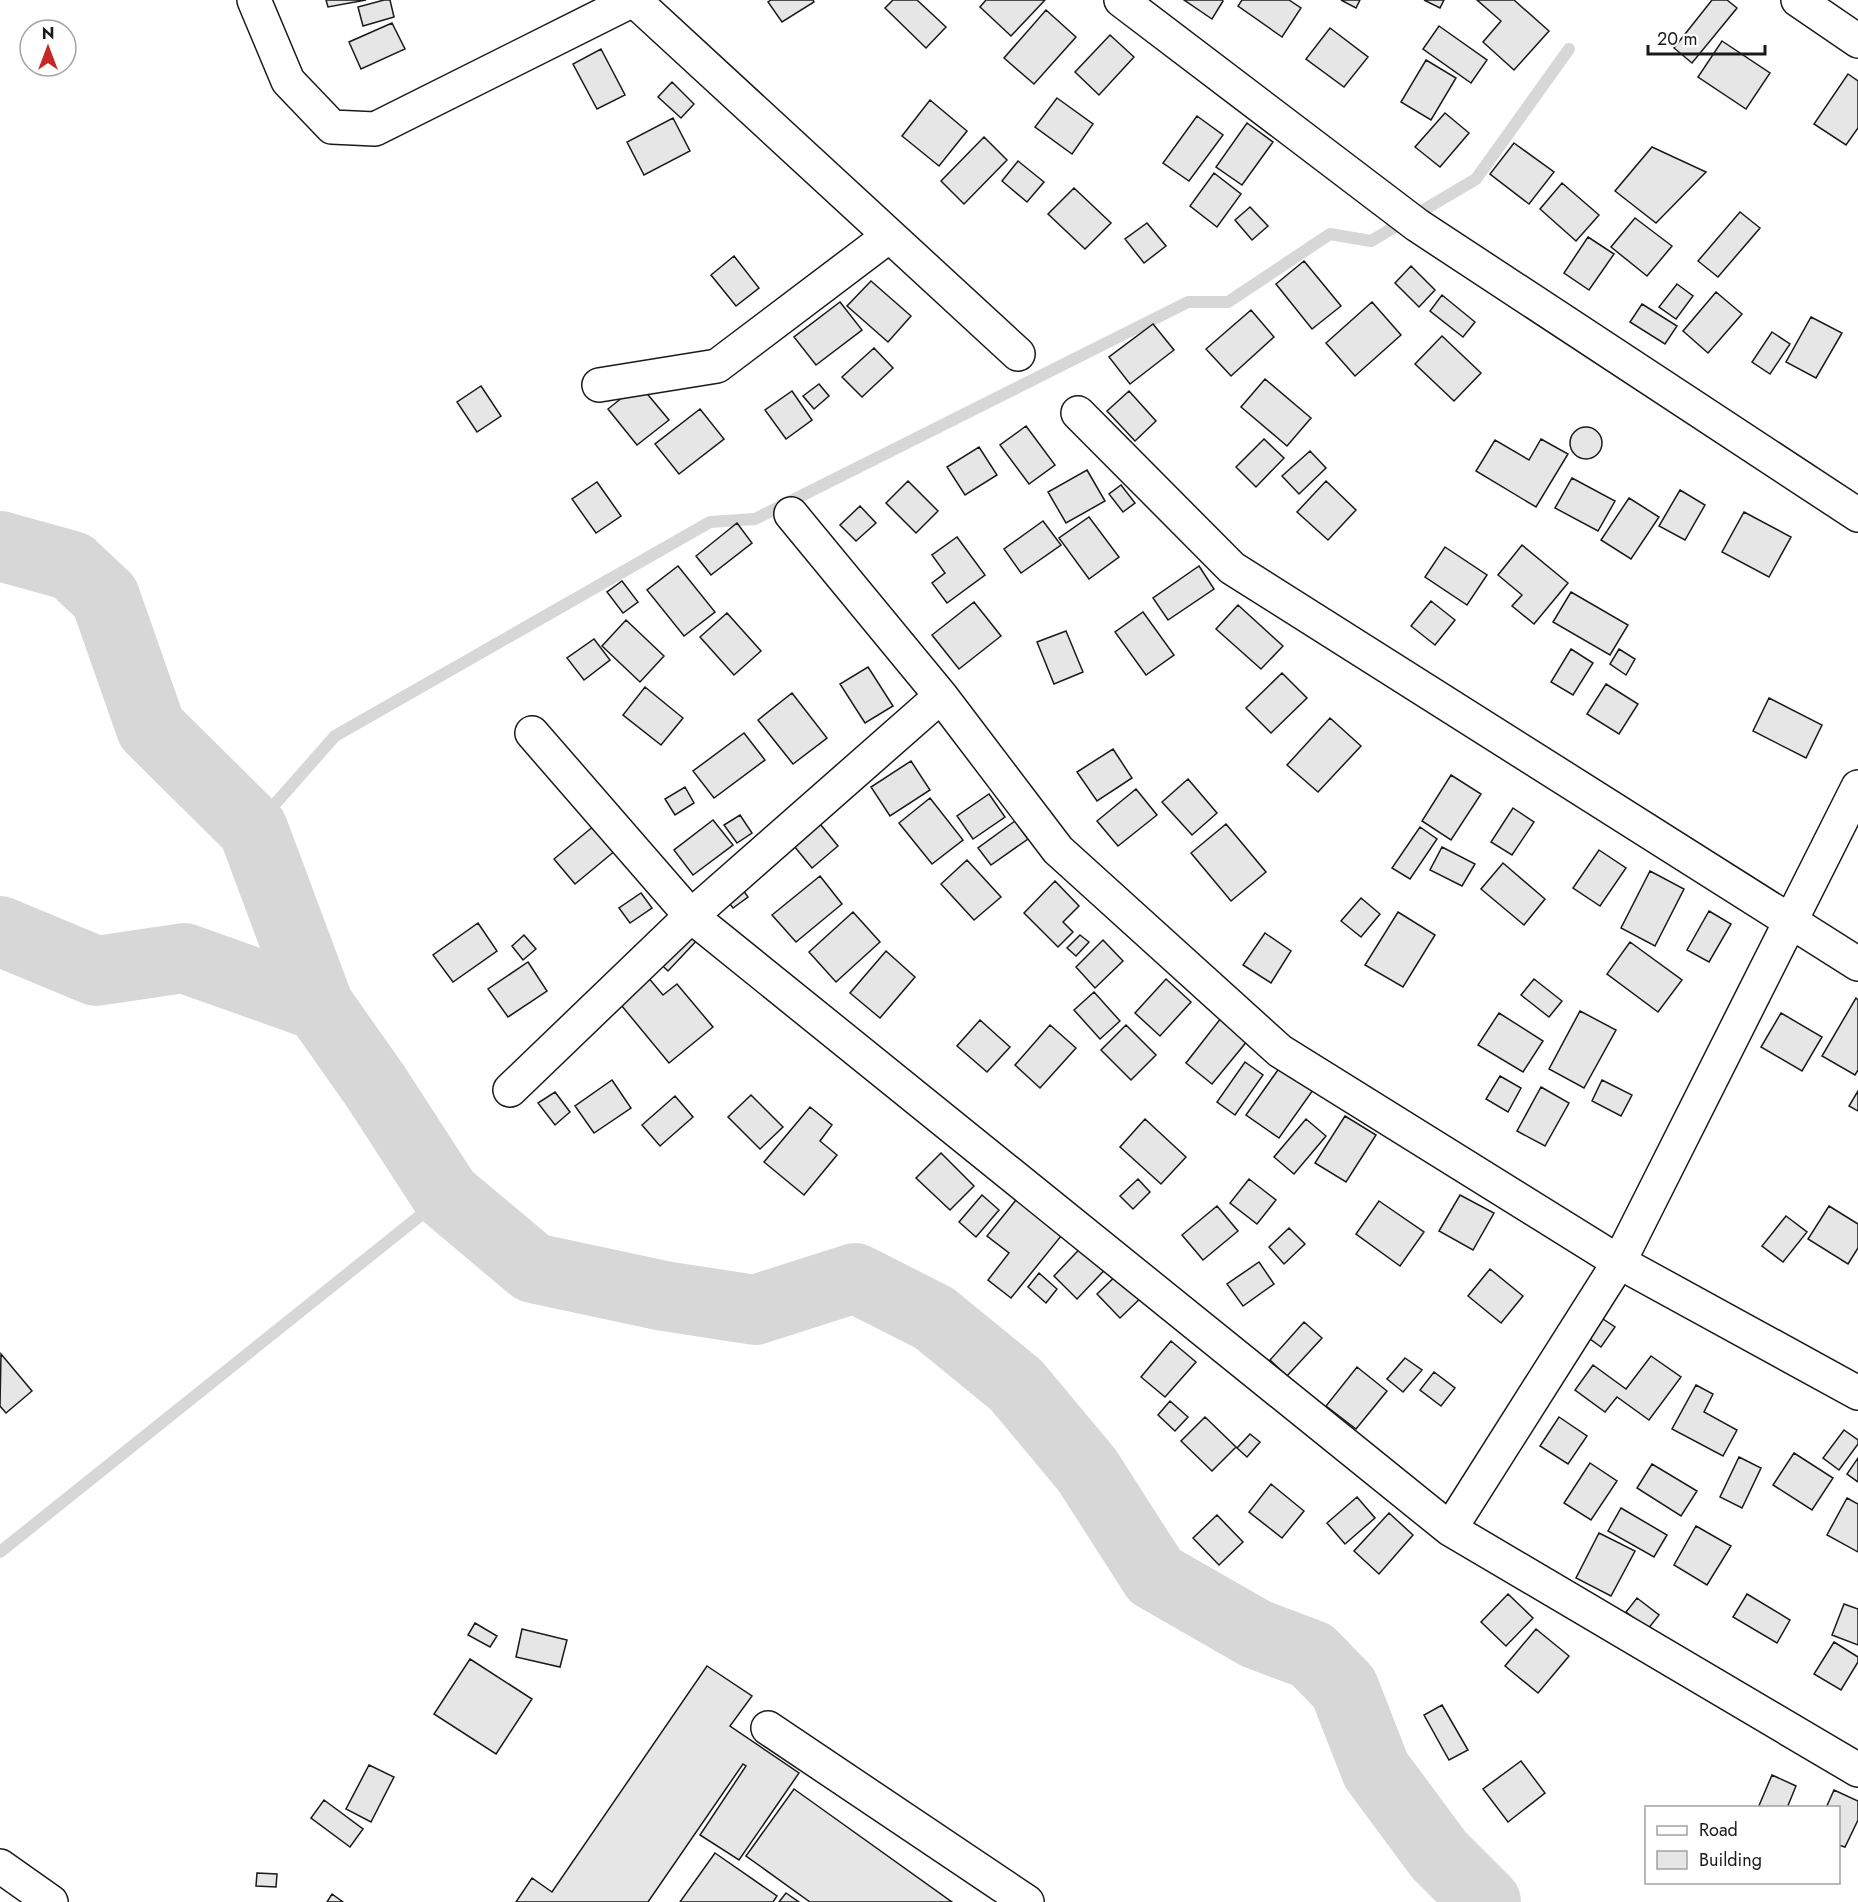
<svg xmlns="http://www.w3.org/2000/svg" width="1858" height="1902" font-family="Jost,sans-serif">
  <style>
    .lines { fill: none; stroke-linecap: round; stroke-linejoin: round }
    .stream { stroke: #d7d7d7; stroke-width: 12 }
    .river { stroke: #d7d7d7; stroke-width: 70 }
    .building { fill: #e6e6e6; stroke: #1a1a1a; stroke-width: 1.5 }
    .minor-casing { stroke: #1a1a1a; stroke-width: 36 }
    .minor { stroke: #fff; stroke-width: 33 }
  </style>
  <rect width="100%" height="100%" fill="#fff"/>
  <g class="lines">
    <path class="stream" d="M253,829l82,-93 375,-214 45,-3 433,-217h40l102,-68 41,7 105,-62 93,-130
      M0,1552l446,-357"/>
    <path class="river" d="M0,546l72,20 33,31 46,131 102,101 66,177
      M0,931l96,40 88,-13 135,48 57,81 70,108 87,73 131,28 91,14 100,-32 79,40 82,67 71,85 68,106 101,58 56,21 32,33 32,82 63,85 47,47"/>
  </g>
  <path class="building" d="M326,0h40l-38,7z
    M384,0h6l4,17 -31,9 -5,-19z
    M771,0h42l1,2 -32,20 -14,-20z
    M893,0h24l29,27 -20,21 -41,-40z
    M986,0h59l-34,36 -31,-29z
    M1184,0h38l1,1 -11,18z
    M1242,0h47l12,8 -19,29 -44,-31z
    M1341,0h19l-4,8z
    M1424,0h20l-4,8z
    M1477,0h37l35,31 -35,39 -31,-28 18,-21z
    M1712,0h15l10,8 -45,55 -18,-15z
    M1046,10l30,27 -42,47 -30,-26z
    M392,23l13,26 -44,20 -12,-27z
    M1439,26l48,34 -16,23 -48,-34z
    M1330,28l38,29 -24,30 -38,-28z
    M1110,35l24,22 -35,38 -24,-23z
    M1722,41l48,32 -24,36 -48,-32z
    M601,49l24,46 -28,14 -24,-45z
    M1426,60l30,18 -25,42 -30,-18z
    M1848,74l10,7v47l-12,17 -32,-21z
    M672,82l22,22 -13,14 -23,-21z
    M1057,98l36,26 -21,30 -37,-27z
    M930,100l37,31 -28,35 -37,-30z
    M1445,113l24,20 -29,34 -25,-20z
    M1197,116l26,19 -34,46 -26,-18z
    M673,118l17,33 -46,24 -17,-33z
    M1247,123l26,19 -31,43 -26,-18z
    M984,137l23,23 -43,44 -23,-23z
    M1514,143l40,29 -25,32 -39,-30z
    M1652,147l54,25 -50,51 -41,-32z
    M1018,161l26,21 -17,20 -25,-21z
    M1214,173l27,21 -24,33 -27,-21z
    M1562,183l37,32 -23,26 -36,-32z
    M1074,188l37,35 -26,26 -37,-35z
    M1250,207l18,19 -16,14 -17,-20z
    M1740,212l20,16 -42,49 -20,-16z
    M1635,218l37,28 -25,30 -36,-29z
    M1147,223l19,23 -22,17 -19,-24z
    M1588,237l26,17 -25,36 -25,-17z
    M734,256l25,32 -23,18 -25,-31z
    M1304,261l37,45 -29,23 -36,-45z
    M1411,266l24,24 -16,17 -24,-24z
    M871,281l40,35 -23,26 -41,-36z
    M1677,284l16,12 -17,23 -17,-12z
    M1716,292l26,22 -34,39 -25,-22z
    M1442,295l33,27 -12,15 -33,-26z
    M840,302l22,28 -46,35 -22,-28z
    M1372,302l29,33 -46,41 -29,-33z
    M1642,304l35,22 -12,18 -35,-22z
    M1251,310l23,27 -43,39 -25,-27z
    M1811,317l31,16 -26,45 -30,-16z
    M1153,324l21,26 -44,34 -21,-27z
    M1772,332l18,12 -20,30 -18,-12z
    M1442,336l39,37 -27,28 -39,-37z
    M874,348l19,20 -31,29 -20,-20z
    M1265,379l46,39 -24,28 -46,-39z
    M639,384l30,36 -32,25 -29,-36z
    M819,384l10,12 -15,13 -11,-13z
    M481,386l20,30 -24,16 -20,-30z
    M792,391l20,29 -26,19 -21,-29z
    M1129,391l27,30 -21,20 -28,-30z
    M700,409l24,30 -45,35 -24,-30z
    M1026,426l29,39 -26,19 -29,-39z
    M1570 443a16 16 0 1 1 32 0a16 16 0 1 1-32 0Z
    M1264,439l20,19 -28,29 -20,-20z
    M1541,439l27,15 -32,53 -60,-36 19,-31 34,20z
    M979,447l18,28 -32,20 -18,-28z
    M1310,451l16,17 -27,26 -17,-18z
    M1087,470l18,31 -39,22 -18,-31z
    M1572,478l43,23 -17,30 -43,-23z
    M908,481l30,30 -22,22 -30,-30z
    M1326,481l30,29 -28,30 -31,-28z
    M597,482l24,34 -25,17 -24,-34z
    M1121,485l14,18 -12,9 -14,-18z
    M1680,490l25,15 -20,35 -26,-14z
    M1629,498l30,19 -28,42 -30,-19z
    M860,506l16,17 -20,18 -16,-16z
    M1744,512l47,25 -22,40 -47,-25z
    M1089,517l30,40 -30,22 -30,-41z
    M1043,521l18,24 -40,28 -17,-24z
    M737,523l15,20 -41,32 -15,-19z
    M957,537l28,38 -38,28 -15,-20 13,-10 -13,-18z
    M1522,545l46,38 -34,41 -22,-18 10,-11 -24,-20z
    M1445,547l42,28 -20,30 -42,-28z
    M678,566l37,46 -31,24 -37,-46z
    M1199,566l15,23 -46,31 -15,-22z
    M622,581l16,21 -15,11 -16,-21z
    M1571,592l57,33 -18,30 -57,-33z
    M1431,601l24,19 -20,25 -24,-19z
    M974,602l27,34 -42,33 -27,-34z
    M1238,605l45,41 -22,23 -45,-40z
    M1143,612l31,43 -28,20 -31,-43z
    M727,613l34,38 -27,24 -34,-38z
    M626,620l38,36 -24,26 -38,-36z
    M1066,631l17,41 -29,12 -17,-42z
    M594,639l16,21 -26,20 -17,-22z
    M1571,649l22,14 -20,32 -22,-13z
    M1619,649l16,10 -9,16 -16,-11z
    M868,667l25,39 -28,17 -25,-39z
    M1282,673l25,25 -36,35 -25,-25z
    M1606,684l32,20 -19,30 -32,-20z
    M645,687l38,31 -22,27 -38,-30z
    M792,693l35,45 -34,26 -35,-44z
    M1769,698l53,27 -16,33 -53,-27z
    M1330,718l31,28 -43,46 -31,-27z
    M744,733l21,27 -51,38 -21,-27z
    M1113,749l19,29 -35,23 -20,-29z
    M911,761l19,29 -40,26 -19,-29z
    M1451,775l30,19 -30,46 -29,-19z
    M1188,779l29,34 -25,22 -30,-33z
    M685,787l9,16 -19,12 -10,-16z
    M1136,789l21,26 -39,31 -21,-25z
    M989,794l16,23 -32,22 -16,-23z
    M930,798l33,42 -31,24 -33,-41z
    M807,808l31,38 -26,22 -31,-38z
    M1513,808l21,14 -22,33 -21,-13z
    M740,815l12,18 -15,10 -13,-18z
    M713,820l20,25 -40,30 -19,-25z
    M1015,821l13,18 -37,26 -13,-17z
    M1226,824l40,48 -35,29 -40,-48z
    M595,825l21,25 -41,34 -21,-25z
    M1420,827l17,12 -27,40 -18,-11z
    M1442,847l33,17 -13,22 -32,-16z
    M1599,850l27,18 -26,38 -27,-18z
    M967,860l34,37 -27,23 -33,-36z
    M1503,863l42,36 -21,26 -43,-36z
    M1650,871l34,18 -29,57 -34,-18z
    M820,876l22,28 -46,38 -24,-27z
    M1055,881l24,25 -16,16 10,10 -15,15 -34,-34z
    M738,883l10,14 -15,11 -10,-13z
    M641,893l11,15 -22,15 -11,-15z
    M1361,898l19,16 -19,23 -20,-16z
    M1709,911l22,13 -22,38 -22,-12z
    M853,912l27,30 -44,40 -27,-30z
    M1398,912l37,23 -32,52 -38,-22z
    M678,915l23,21 -33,35 -23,-22z
    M478,923l19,28 -44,31 -20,-27z
    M1265,933l26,18 -20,32 -28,-18z
    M524,935l12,14 -13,11 -11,-14z
    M1080,935l9,7 -13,14 -9,-8z
    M1103,940l20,21 -28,27 -19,-21z
    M1630,942l52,38 -24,32 -51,-38z
    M886,951l29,26 -35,41 -30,-25z
    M528,962l19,29 -39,26 -20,-28z
    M641,969l22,26 14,-11 36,43 -44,36 -57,-69z
    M1166,979l25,23 -31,34 -25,-23z
    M1534,979l28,22 -13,16 -28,-22z
    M1094,992l26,29 -20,18 -26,-29z
    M1856,998l2,2v70l-3,5 -33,-19z
    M1580,1011l36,19 -32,58 -35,-19z
    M1499,1013l44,28 -20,31 -45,-27z
    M1781,1013l41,24 -20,34 -41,-24z
    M1221,1018l27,22 -36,44 -26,-21z
    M980,1020l30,27 -23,25 -30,-26z
    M1050,1025l26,23 -36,40 -25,-23z
    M1126,1025l30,30 -25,25 -30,-30z
    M1285,1060l33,23 -39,55 -33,-23z
    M1245,1062l18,13 -28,40 -18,-13z
    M1500,1076l21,12 -13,24 -22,-13z
    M612,1080l19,28 -37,25 -19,-27z
    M1602,1080l30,15 -11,21 -29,-15z
    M1541,1087l28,16 -24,43 -28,-15z
    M1858,1091v20l-9,-5z
    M555,1092l15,20 -15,13 -17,-22z
    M751,1095l32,32 -23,22 -32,-32z
    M675,1096l18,21 -33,29 -18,-21z
    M810,1107l22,18 -12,16 17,14 -33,40 -40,-33z
    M1345,1116l31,19 -30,47 -31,-19z
    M1145,1119l41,38 -25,27 -41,-37z
    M1306,1119l20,17 -32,38 -20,-17z
    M941,1153l33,33 -24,24 -34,-32z
    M1138,1179l12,13 -17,17 -13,-13z
    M1249,1179l27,21 -19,24 -27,-21z
    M1024,1190l46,35 -59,73 -23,-18 21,-27 -22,-17z
    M982,1195l17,15 -23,27 -17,-15z
    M1460,1195l34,18 -21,37 -34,-19z
    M1379,1201l45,31 -24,34 -44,-32z
    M1217,1206l21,25 -35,29 -21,-25z
    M1829,1206l29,18v24l-10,16 -40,-25z
    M1786,1216l21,16 -24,30 -21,-16z
    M1289,1228l16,16 -21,20 -15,-17z
    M1092,1236l24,22 -39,41 -23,-23z
    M1259,1262l15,22 -31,22 -16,-22z
    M1125,1267l23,24 -28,27 -23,-24z
    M1490,1269l33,27 -22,27 -33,-27z
    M1039,1273l18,16 -11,14 -18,-16z
    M1600,1317l15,10 -14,20 -15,-11z
    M1304,1322l18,16 -35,38 -17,-16z
    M1171,1341l25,21 -31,35 -24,-20z
    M1,1354l31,37 -26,22 -6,-7z
    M1651,1356l30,21 -32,43 -32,-23 -12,15 -30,-22 18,-25 33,24z
    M1405,1358l17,12 -19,22 -16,-13z
    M1357,1367l30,24 -31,38 -30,-23z
    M1434,1372l21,16 -14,18 -21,-16z
    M1696,1385l17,9 -9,18 33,18 -14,26 -51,-27z
    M1170,1401l18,16 -13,14 -17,-16z
    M1205,1417l31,30 -24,24 -31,-30z
    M1559,1417l28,19 -19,28 -28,-18z
    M1844,1430l14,10v4l-19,26 -16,-12z
    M1250,1434l10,8 -13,15 -10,-9z
    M1794,1453l39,25 -21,32 -39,-25z
    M1739,1457l22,11 -19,40 -22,-11z
    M1858,1458v24l-11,-8z
    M1590,1463l27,18 -26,39 -27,-17z
    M1652,1464l45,27 -16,25 -44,-28z
    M1271,1484l33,27 -22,27 -33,-26z
    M1357,1497l18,21 -30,26 -18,-21z
    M1847,1498l11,6v48l-31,-17z
    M1621,1508l46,27 -13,22 -46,-26z
    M1389,1513l24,22 -34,39 -25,-23z
    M1217,1515l26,27 -24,23 -26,-27z
    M1696,1526l35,20 -24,39 -33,-20z
    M1599,1533l36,18 -24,45 -35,-18z
    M1508,1594l25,24 -27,28 -25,-24z
    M1747,1594l43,26 -13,23 -44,-26z
    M1637,1598l22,17 -11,14 -22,-17z
    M1844,1604l14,5v36l-26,-10z
    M475,1623l22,13 -7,11 -22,-12z
    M522,1629l45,11 -7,27 -44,-10z
    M1536,1629l33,27 -31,37 -33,-27z
    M1834,1642l24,15v5l-17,28 -27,-16z
    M470,1659l62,40 -36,55 -62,-40z
    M707,1666l45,30 -22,30 69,47 -60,87 -39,-25 46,-69 -3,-2 -95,138h-132l16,-24 20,14z
    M1442,1705l26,45 -19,10 -25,-45z
    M1521,1761l24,32 -37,29 -25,-33z
    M369,1765l25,12 -23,45 -25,-13z
    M1772,1775l24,11 -9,22h-29z
    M794,1789l158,113h-142l-64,-46z
    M1834,1790l24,11v19l-13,27 -7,-2v-37h-12z
    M324,1800l39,29 -13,18 -39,-29z
    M715,1853l62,43 -4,6h-93z
    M257,1873l20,1 -1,13 -20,-1z
    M786,1893l13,9h-20z
    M332,1894l11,8h-16z"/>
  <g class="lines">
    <g class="minor-casing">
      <path id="minor" d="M254,0l34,81 44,46 43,2 258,-129
        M634,0l384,354
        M1121,0l296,225 441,290
        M1798,0l60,41
        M599,385l118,-19 172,-130
        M1078,413l154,155 626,396
        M791,514l150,182 117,154 222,201 339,211 239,131
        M532,733l159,183 759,613 408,241
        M510,1090l181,-174 250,-220
        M1450,1529l169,-267 239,-475
        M768,1728l259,174
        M0,1866l51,36"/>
    </g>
    <use href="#minor" class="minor"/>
  </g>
  <rect x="1645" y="1806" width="195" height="78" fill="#ffffff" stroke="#a3a3a3" stroke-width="1.5"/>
  <rect x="1657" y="1826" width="30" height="9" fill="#ffffff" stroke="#a3a3a3" stroke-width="1.5"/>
  <text x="1699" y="1836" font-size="18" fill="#1a1a1a">Road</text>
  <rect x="1657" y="1851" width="30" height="18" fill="#e6e6e6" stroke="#a3a3a3" stroke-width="1.5"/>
  <text x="1699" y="1866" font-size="18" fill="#1a1a1a">Building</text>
  <g transform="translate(48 48)"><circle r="28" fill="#ffffff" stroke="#a3a3a3" stroke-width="1.5"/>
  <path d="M0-4.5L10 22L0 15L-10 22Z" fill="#c62828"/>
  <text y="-9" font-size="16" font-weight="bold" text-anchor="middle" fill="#1a1a1a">N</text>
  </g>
  <path d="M1648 45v9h117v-9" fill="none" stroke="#1a1a1a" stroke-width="3"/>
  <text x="1657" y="45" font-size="18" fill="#1a1a1a" stroke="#ffffff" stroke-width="4.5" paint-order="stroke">20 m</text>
</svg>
